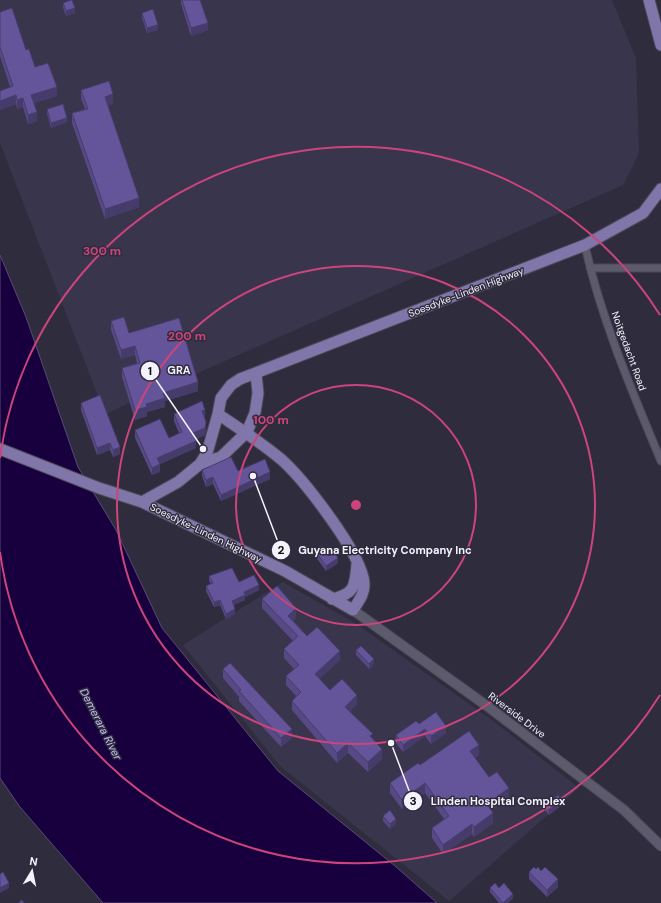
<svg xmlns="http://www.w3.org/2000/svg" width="661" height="903" font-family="'DM Sans',sans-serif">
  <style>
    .built { fill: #39354c }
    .water { fill: #18003e; stroke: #5a4977 }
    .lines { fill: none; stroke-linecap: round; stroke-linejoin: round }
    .street-casing { stroke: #4c4957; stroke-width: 9 }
    .secondary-casing { stroke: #4c4957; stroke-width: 11 }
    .primary-casing { stroke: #4c4957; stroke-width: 13 }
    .street { stroke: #5d5a6d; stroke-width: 7 }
    .secondary { stroke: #5d5a6d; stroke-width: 9 }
    .primary { stroke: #8076a9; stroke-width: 11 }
    .wall { fill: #564984 }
    .shaded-wall { fill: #463c6c }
    .building { fill: #64559a; stroke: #463c6c }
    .ring { fill: none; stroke: #cc447b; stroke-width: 2 }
    .labels { text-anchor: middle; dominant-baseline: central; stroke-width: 3; stroke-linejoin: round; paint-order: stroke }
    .street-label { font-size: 10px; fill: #f3f2fd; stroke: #2f2c3d }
    .water-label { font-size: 11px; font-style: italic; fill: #c7bdf8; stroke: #2f2c3d }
    .centre { fill: #cc447b; stroke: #2f2c3d; stroke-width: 2 }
    .ring-label { font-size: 12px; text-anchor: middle; font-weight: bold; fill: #cc447b; stroke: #2f2c3d; stroke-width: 3; stroke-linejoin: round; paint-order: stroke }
    .leader { fill: none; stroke: #f3f2fd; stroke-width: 1.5 }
    .callout-dot { fill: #f3f2fd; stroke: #2f2c3d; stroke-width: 1.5 }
    .mark-label { font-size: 12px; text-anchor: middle; font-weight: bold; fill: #111 }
    .callout-label { font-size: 11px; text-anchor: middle; font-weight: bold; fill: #f3f2fd; stroke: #2f2c3d; stroke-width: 3; stroke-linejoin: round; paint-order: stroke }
  </style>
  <rect width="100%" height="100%" fill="#2f2c3d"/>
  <path class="built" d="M0,0h612l24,58 3,95 -16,32 -518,229 -105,-271z
    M283,582l72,41 137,97 87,68 -130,113 -169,-135 -97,-121z"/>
  <path class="water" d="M0,255l26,62 52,150 38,63 46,98 116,143 117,95 42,37h-334l-83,-96 -20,-29z"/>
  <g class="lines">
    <g class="street-casing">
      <path id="street" d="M585,245c15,71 48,149 76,216
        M590,268h71"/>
    </g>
    <g class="secondary-casing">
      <path id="secondary" d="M353,610l134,96 137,104 37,36"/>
    </g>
    <g class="primary-casing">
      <path id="primary" d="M649,0l12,45
        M0,449l99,39 43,14 143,69 68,39c5,-8 12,-16 11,-27 -2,-29 -60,-103 -82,-123 -20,-17 -42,-31 -64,-46
        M200,464l21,-7 26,-25 8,-19 3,-20 -2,-19
        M142,502l36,-20 22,-18 7,-11 11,-39 3,-16 10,-13 9,-6 345,-134 58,-32 18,-24
        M332,599c23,-5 23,-13 25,-35"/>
    </g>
    <use href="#street" class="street"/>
    <use href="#secondary" class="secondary"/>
    <use href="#primary" class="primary"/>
  </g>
  <path class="wall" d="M181,0h19l8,30 -17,6 -10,-32z
    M63,3l12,10 -9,3 -3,-8z
    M0,12l26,38 9,17 22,29 -23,7 3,18 -9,3 -5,-17 -6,2 -1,-5 -16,6v-19l10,-4 -10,-31z
    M142,13l16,17 -11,3 -5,-15z
    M81,90l32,14 -5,1 31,102 -34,12 -33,-96v-10l13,-4 -4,-10z
    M47,109l20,13 -16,6 -4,-14z
    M111,321l18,12 69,58 -33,10v6l-18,5v4l-12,4 -13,-43v-9l15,-5 -2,-8 -14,4 -10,-29z
    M81,403l39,51 -7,3 -3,-7 -13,5 -16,-45z
    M174,414l31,3 -1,1 2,11 -1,6 -9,4v9l-36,16v8l-8,3 -17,-37v-8l34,8 10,-5 -5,-12z
    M202,470l36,1 32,8 -49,22 -8,-17 -7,3 -4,-11z
    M315,551l23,12 -12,8 -11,-15z
    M209,576l30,6 20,8 -14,7v3l-12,5 2,9 -9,5 -6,-14 -6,2 -8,-16v-5l5,-2 -2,-3z
    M262,599l34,19 -3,3 14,15 33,24 -21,19 11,11 27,14 -7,7 23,28 9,20 -14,13 -20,-19 -11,10 -45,-53v-9l4,-5 -10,-11v-9l8,-7 -10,-11v-9l9,-8 -31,-33z
    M356,650l18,14 -5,5 -13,-14z
    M223,669l69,69 -11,9 -42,-46v-4l-16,-19z
    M419,724l27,9 -15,11 -6,-8 -22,16 -7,-9v-8z
    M479,755l-4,3 14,19 20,21 -18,12 2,13 -19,14 -2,-3 -29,20 -11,-16v-10l12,-9 -19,-26 -23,16 -12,-16v-10l30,-18z
    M545,805h17l-13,10 -4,-5z
    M383,816l13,8 -6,5 -7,-8z
    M536,869l5,2 17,16 -11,10 -18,-18v-7z
    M490,888h9l14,10 -5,5h-9l-9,-11z"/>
  <path class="shaded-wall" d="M75,8v5l-9,3v-5z
    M208,23v7l-17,6v-8z
    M158,25v5l-11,3v-5z
    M57,87v9l-26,8v-9z
    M113,94v10l-8,2v-9z
    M16,95v9l-16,6v-9z
    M23,98v9l-6,2v-9z
    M37,112v9l-9,3v-9z
    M67,118v4l-16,6v-5z
    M139,198v9l-34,12v-10z
    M135,346v9l-14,4v-9z
    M198,382v9l-33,10v6l-18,5v4l-12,4v-10l28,-17z
    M205,410v7l-3,2v-8z
    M206,422v7l-1,6 -12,6v-8z
    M196,441v7l-39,17v-7z
    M110,443v7l-13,5v-7z
    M120,447v7l-7,3v-7z
    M160,464v8l-8,3v-7z
    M270,472v7l-49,22v-6z
    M213,477v7l-7,3v-7z
    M338,558v5l-12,8v-5z
    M259,585v5l-14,7v3l-13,6v-5l12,-9z
    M220,600v5l-6,2v-5z
    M296,608v10l-8,7v-9z
    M235,609v5l-9,5v-5z
    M340,651v9l-25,23v-9z
    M374,659v5l-5,5v-5z
    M357,695v9l-12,12v-9z
    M446,726v7l-15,11v-8z
    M292,729v9l-11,9v-9z
    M425,729v7l-22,16v-7z
    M348,743v10l-11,10v-10z
    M479,745v10l-9,6v-10z
    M382,749v10l-14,13v-10z
    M425,783v10l-23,16v-9z
    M509,788v10l-22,15v-9z
    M562,800v5l-13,10v-5z
    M493,813v10l-19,14v-10z
    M396,819v5l-6,5v-5z
    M472,824v10l-29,20v-9z
    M558,879v8l-11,10v-7z
    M9,883v5l-9,5v-5z
    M513,894v4l-5,5h-5z"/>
  <path class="building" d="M71,0h1l3,8 -9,3 -3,-8z
    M182,0h18l8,23 -17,5z
    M12,8l14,42 3,-1 6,18 13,-4 9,24 -26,8 6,17 -9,3 -5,-17 -6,2 -1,-5 -16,6v-10l13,-5 -13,-39v-35z
    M153,9l5,16 -11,3 -5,-15z
    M109,81l4,13 -8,3 34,101 -34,11 -33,-96 16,-4 -7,-19z
    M63,104l4,14 -16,5 -4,-14z
    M124,317l5,16 50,-15 19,64 -35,11 2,5 -19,6 1,3 -12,3 -13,-42 18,-5 -5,-17 -14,4 -10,-29z
    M100,395l20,52 -7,3 -3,-7 -13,5 -16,-45z
    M202,401l3,9 -3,1 4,11 -1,6 -12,5 3,8 -39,17 3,6 -8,4 -17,-38 25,-11 9,19 13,-6 -8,-18z
    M231,457l7,14 27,-12 5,13 -49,23 -8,-18 -7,3 -4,-10z
    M322,546l7,10 5,-4 4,6 -12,8 -11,-15z
    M232,568l7,14 15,-7 5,10 -15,7 1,3 -13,6 3,8 -9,5 -6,-14 -6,2 -8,-16 7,-3 -4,-7z
    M277,586l19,22 -8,8 19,20 10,-9 23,24 -25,23 15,16 12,-11 15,16 -12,12 28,27 -3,2 12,13 -14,13 -20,-19 -11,10 -45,-52 9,-9 -15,-16 13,-11 -15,-16 14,-13 -36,-37z
    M361,646l13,13 -5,5 -13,-14z
    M230,663l62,66 -11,9 -42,-47 2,-1 -18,-21z
    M436,712l10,14 -15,10 -6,-7 -22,16 -7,-10 20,-14 3,3z
    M469,731l10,14 -9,6 19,26 8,-5 12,16 -22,16 6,9 -19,14 -2,-3 -29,21 -11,-17 17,-12 -24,-33 -23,17 -12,-17 28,-20 2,2z
    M558,795l4,5 -13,10 -4,-5z
    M390,810l6,9 -6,5 -7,-8z
    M534,867l2,2 2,-2 3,4 4,-4 13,12 -11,11 -18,-18z
    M3,872l6,11 -9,5v-14z
    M495,883l4,5 5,-5 9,11 -10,9 -13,-15z
    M22,900l2,3h-6z"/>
  <g class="ring">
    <circle cx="356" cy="505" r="120"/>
    <circle cx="356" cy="505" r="239"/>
    <path d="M660 695A359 359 0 0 1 0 552M0 458A359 359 0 0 1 660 315"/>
  </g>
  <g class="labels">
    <g class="street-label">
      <text transform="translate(466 292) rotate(-21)">Soesdyke-Linden Highway</text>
      <text transform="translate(629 351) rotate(70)">Noitgedacht Road</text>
      <text transform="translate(206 533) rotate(26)">Soesdyke-Linden Highway</text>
      <text transform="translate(517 715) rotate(37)">Riverside Drive</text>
    </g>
    <g class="water-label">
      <text transform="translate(101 724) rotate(63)">Demerara River</text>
    </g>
  </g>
  <circle cx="356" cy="505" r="6" class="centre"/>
  <g class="ring-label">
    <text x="102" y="255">300 m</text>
    <text x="187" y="340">200 m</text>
    <text x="271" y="424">100 m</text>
  </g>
  <path class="leader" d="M203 449L150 371M253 476L281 550M391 743L413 801"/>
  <g class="callout-dot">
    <circle cx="203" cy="449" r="4"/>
    <circle cx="253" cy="476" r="4"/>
    <circle cx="391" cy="743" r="4"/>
    <circle cx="150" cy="371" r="10"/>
    <circle cx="281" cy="550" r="10"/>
    <circle cx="413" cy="801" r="10"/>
  </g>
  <g class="mark-label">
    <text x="150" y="375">1</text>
    <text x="281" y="554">2</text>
    <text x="413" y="805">3</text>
  </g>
  <g class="callout-label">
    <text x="179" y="374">GRA</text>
    <text x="385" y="554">Guyana Electricity Company Inc</text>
    <text x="498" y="805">Linden Hospital Complex</text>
  </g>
  <g transform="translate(32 871) rotate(10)" stroke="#2f2c3d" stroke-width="3" paint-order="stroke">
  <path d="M0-3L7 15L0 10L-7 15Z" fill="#f3f2fd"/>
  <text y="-6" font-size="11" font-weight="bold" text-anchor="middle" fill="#f3f2fd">N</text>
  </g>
</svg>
